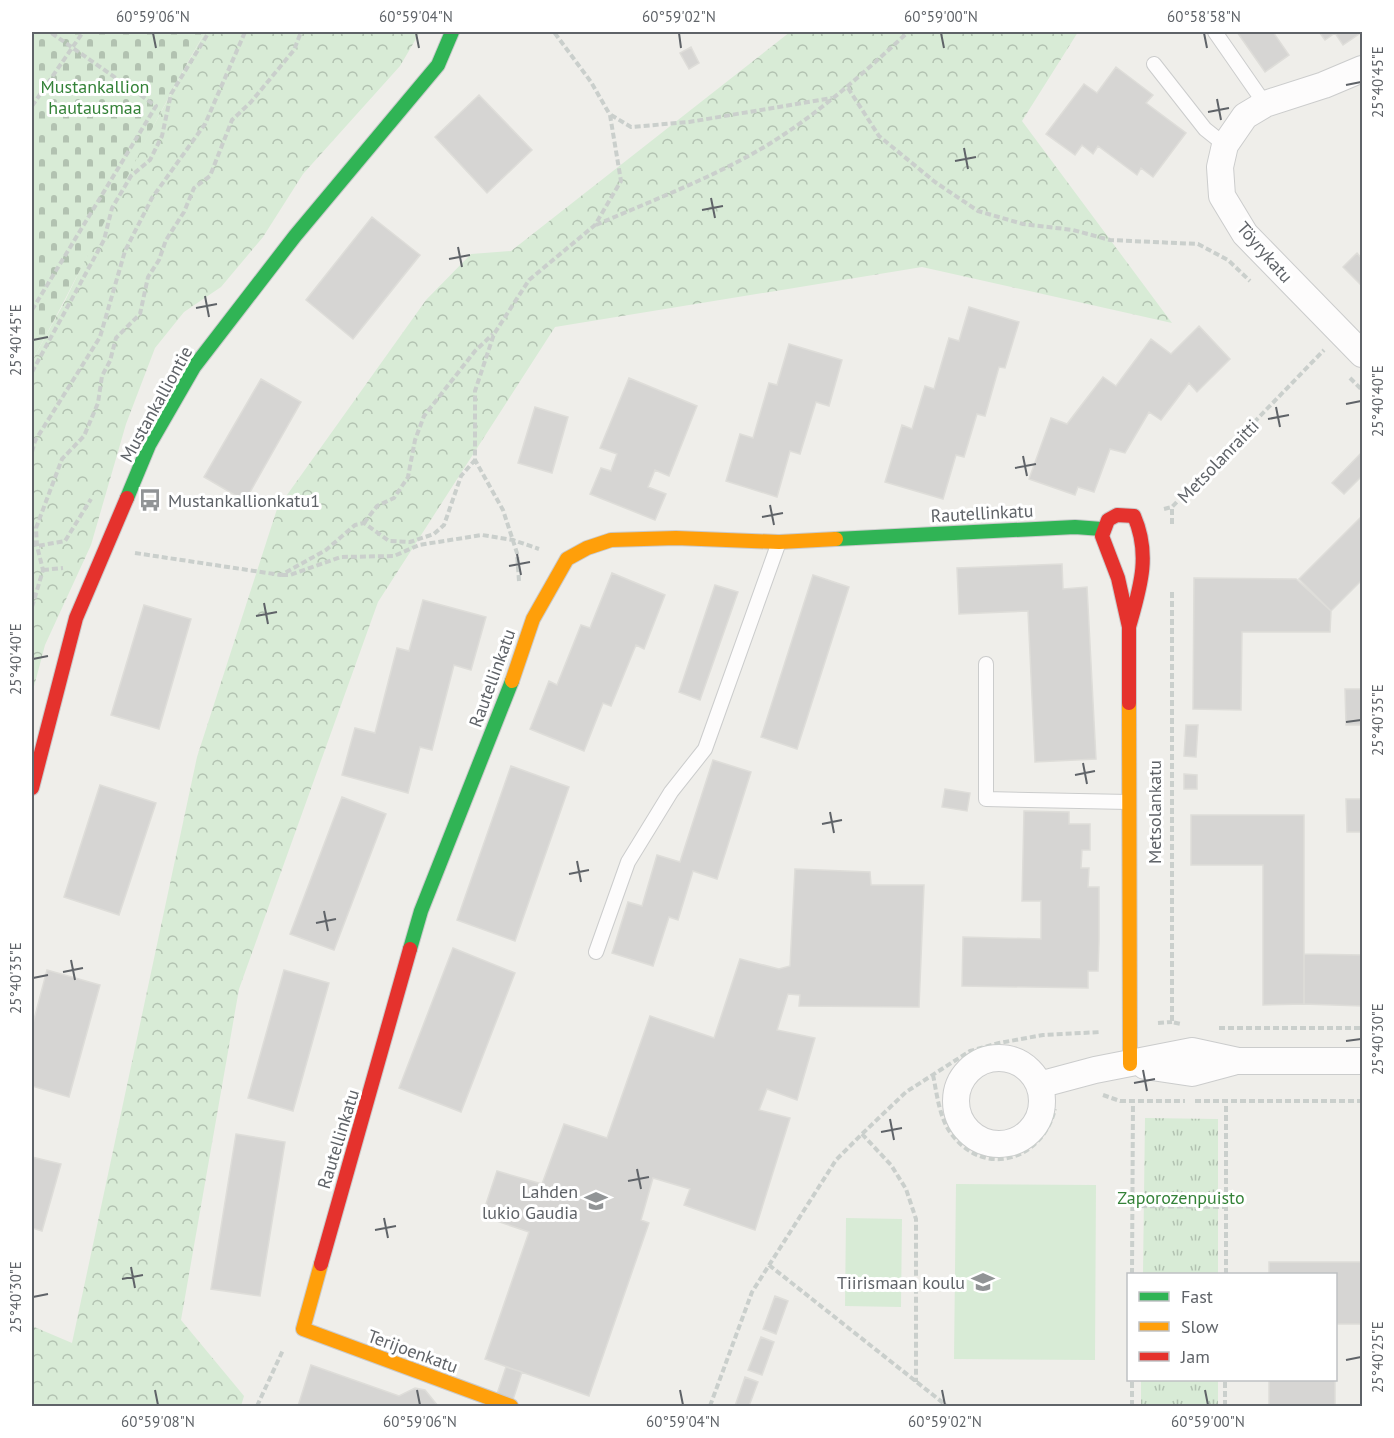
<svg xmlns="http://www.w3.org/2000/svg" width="1394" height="1438" font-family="'PT Sans',sans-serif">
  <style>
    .grass { fill: url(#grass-tufts) }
    .forest { fill: url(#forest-crowns) }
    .cemetery { fill: url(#cemetery-stones) }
    .garden { fill: #d8ebd6 }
    .building { fill: #d6d5d3; stroke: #deddd9; stroke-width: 1.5 }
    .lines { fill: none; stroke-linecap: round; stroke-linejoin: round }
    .lane-casing { stroke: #cbcccc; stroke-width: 16 }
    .street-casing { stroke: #cbcccc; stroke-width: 28 }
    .fast-casing { stroke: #cacacb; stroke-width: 16 }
    .slow-casing { stroke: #cacacb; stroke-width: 16 }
    .jam-casing { stroke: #cacacb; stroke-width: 16 }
    .path { stroke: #cacfcc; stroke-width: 4; stroke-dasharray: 6 3; stroke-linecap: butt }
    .lane { stroke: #fdfcfc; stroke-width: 14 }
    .street { stroke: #fdfcfc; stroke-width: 26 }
    .fast { stroke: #30b455; stroke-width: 14 }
    .slow { stroke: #ff9f0a; stroke-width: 14 }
    .jam { stroke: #e5322d; stroke-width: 14 }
    .ticks { fill: none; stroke: #5f6368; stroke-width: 2 }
    .labels { text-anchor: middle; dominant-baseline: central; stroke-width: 6; stroke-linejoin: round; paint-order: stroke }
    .park-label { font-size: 18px; fill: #348238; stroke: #fff }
    .street-label { font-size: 18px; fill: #5f6368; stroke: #fff }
    .poi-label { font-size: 18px; fill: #5f6368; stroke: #fff; text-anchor: end }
    .neatline { fill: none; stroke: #5f6368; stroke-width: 2 }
    .ticks-label { font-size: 15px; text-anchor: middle; fill: #5f6368 }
  </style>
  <defs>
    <pattern id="grass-tufts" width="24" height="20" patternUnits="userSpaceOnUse" patternTransform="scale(1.5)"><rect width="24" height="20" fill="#d8ebd6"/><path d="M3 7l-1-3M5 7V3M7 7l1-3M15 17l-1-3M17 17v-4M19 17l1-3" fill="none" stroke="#b2c2b1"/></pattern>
    <pattern id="forest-crowns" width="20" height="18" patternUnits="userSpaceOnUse" patternTransform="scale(1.5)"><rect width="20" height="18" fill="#d8ebd6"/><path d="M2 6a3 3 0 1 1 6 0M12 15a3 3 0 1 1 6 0" fill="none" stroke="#b2c2b1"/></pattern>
    <pattern id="cemetery-stones" width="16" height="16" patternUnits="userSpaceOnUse" patternTransform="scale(1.5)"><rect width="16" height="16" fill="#d8ebd6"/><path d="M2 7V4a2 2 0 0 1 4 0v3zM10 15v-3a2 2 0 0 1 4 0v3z" fill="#b2c2b1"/></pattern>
  </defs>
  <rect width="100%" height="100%" fill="#efeeea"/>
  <path class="grass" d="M1145,1118l73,1v155h-75z
    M1141,1380h77v26h-77z"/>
  <path class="forest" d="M205,32h215l-20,34 -97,108 -40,63 -42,50 -37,25 -29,36 -29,76 -35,121 -46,100 -13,49v-333l33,-60 55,-114z
    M790,32h288l-56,89 150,202 -250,-56 -367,60 -177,275 -139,387 -58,331 63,76 -3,10h-209v-80l40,17 125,-586 80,-248 149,-209 45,-46 40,-3z"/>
  <path class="cemetery" d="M32,32h173c-62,107 -113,220 -173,329z"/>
  <path class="garden" d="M956,1184l140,1 -1,175 -141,-1z
    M846,1218l56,1 -1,88 -56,-1z"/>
  <path class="building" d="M1237,32h36l16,23 -24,17z
    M1319,32h43l-19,13 -8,-12 -10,7z
    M691,47l8,16 -10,6 -9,-16z
    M1116,67l37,28 -7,8 40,30 -33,44 -12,-9 -4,7 -39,-29 -5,8 -11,-9 -7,10 -29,-21 38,-50 13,9z
    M479,95l53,55 -45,43 -52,-56z
    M372,217l48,38 -67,84 -47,-39z
    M1357,253l5,6v23l-2,2 -17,-17z
    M969,307l50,15 -14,46 -6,-1 -14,49 -8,-2 -13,43 -8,-2 -13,44 -58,-17 17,-57 10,4 13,-43 9,3 15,-51 10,3z
    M1199,326l31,33 -33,33 -8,-9 -28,37 -12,-8 -24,41 -15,-4 -16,43 -16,-5 -3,8 -46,-16 22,-61 16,6 36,-47 13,9 35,-47 20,15z
    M789,344l53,16 -13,46 -13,-4 -16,52 -10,-3 -13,46 -51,-16 14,-47 13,4 16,-55 8,2z
    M629,378l68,28 -28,70 -14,-6 -7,17 18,7 -11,26 -65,-26 11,-26 10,3 6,-17 -17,-6z
    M261,379l40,23 -56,99 -41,-24z
    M535,407l33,10 -16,56 -34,-10z
    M1362,452v24l-18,18 -12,-11z
    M1362,516v64l-31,31 -32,-32z
    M1062,564l1,25 24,-2 9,172 -61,3 -7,-151 -69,3 -2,-46z
    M612,573l53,22 -21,54 -8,-4 -25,61 -8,-3 -19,48 -54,-22 19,-48 8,4 24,-60 9,3z
    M813,575l36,12 -52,162 -36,-12z
    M1194,578l102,1 35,32 -1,21h-88l-1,78 -48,-1z
    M715,585l23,7 -38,108 -21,-8z
    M423,600l63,17 -15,53 -17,-5 -22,85 -12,-3 -12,46 -66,-18 13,-47 20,5 22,-85 12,3z
    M144,605l47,14 -32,110 -48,-14z
    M1345,689h17v36h-16z
    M1186,725h12l-2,32 -12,-1z
    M713,760l38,12 -34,107 -24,-8 -15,49 -9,-3 -16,49 -41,-13 16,-51 14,4 15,-51 23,7z
    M511,766l58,21 -54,154 -58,-21z
    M1184,774l13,1v14h-13z
    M100,785l56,18 -37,112 -55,-18z
    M945,789l25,4 -3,18 -25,-4z
    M342,797l44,17 -52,136 -44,-16z
    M1346,799h16v33h-15z
    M1024,811l45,1v12h21v26h-8l-1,18h8l-1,19h11v53l-1,31h-10v17l-126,-2 1,-49 78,2v-38h-19z
    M1191,815h113v189l-41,1v-140h-72z
    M795,869l75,3 1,13h53l-5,122 -120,-1 1,-11 -12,-1 -11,36 38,8 -18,62 -30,-11 -8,21 31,8 -35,112 -71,-25 6,-16 -37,-11 -12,42 8,3 -60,173 -104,-37 44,-127 -47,-16 15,-45 45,13 22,-60 43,14 43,-122 64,22 26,-79 39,10 11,-3z
    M453,948l62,25 -54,139 -62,-24z
    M1304,954l58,1v51l-58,-2z
    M47,970l53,15 -31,112 -37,-11v-59z
    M284,970l45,13 -36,128 -45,-13z
    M236,1134l49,8 -25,154 -49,-7z
    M32,1157l29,7 -19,67 -10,-3z
    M1269,1262h93v62h-26v-50h-67z
    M775,1296l13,5 -12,33 -13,-5z
    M761,1337l13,5 -12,33 -14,-5z
    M311,1365l88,31 16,-8 10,2 13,16h-140z
    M506,1367l16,5 -11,34h-18z
    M745,1377l13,5 -9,24h-14z
    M1269,1380h66v26h-66z"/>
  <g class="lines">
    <g class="lane-casing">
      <path id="lane" d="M1215,32l50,72
        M1154,64l51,65 20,16
        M986,664v135l143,3
        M596,952l32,-90 43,-70 34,-43 74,-207"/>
    </g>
    <g class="street-casing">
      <path id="street" d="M1362,69l-38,16 -59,19 -20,12 -20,29 -5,22 2,29 23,38 117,120
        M956 1101a43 43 0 1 1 86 0a43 43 0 1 1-86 0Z
        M1145,1066l47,7 41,-11
        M1039,1085l56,-15 97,-19 46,10h124"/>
    </g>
    <g class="fast-casing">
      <path id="fast" d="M127,498l22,-53 45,-78 101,-131 143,-171 14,-33
        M836,539l239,-12 27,2
        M410,949l11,-38 91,-230"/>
    </g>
    <g class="slow-casing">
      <path id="slow" d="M512,681l21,-62 34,-60 20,-11 24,-8 65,-2 103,4 57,-3
        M1129,703l1,361
        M321,1264l-18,65 208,77"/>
    </g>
    <g class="jam-casing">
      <path id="jam" d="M1129,627c11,-39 22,-72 5,-111l-17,-1 -9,5 -6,16 16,42 11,49v76
        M32,788l44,-170 51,-120
        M321,1264l89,-315"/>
    </g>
    <path class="path" d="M848,88l31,48 56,46 43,29 45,13 50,6 37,10 88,4 30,16 22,21
      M32,106l51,-74
      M611,115l20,12 58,-5 143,-24
      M596,225c57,-25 116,-47 170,-79 52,-32 97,-72 142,-114
      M32,310l124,-204 -106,-74
      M32,372l72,-132 8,-32 19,-32 19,-16 12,-24 9,-42 38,-62
      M1350,378l12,12
      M32,452l3,-11 65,-104 25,-86 27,-53 53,-74 40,-92
      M1164,509l8,-2 152,-157
      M364,523l13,-17 17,-8 14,-21 7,-37 9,-24 51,-65 18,-17
      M1172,524v-17
      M32,541l5,5 28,-5 26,-42
      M135,553l146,22 45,-25 29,-25 9,-2 25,18 21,1 24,-8 10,-9 17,-49 14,-16
      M43,570l20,-2
      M282,575h8l51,-18 53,-1 25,-11 63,-10 31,5 26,9
      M519,581l-2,-28 -14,-43 -28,-50v-69l19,-57 35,-54 66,-55 26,-44 -11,-66 -19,-33 -37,-50
      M1172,592v430l9,2
      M32,607l11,-37 -6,-24 -1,-18 26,-69 22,-23 14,-33 4,-27 8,-15 6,-23 24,-24 8,-37 11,-17 7,-20 18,-28 10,-24 16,-12 22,-56 19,-18 43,-52 7,-18
      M1158,1023l14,-1
      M1219,1028h143
      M933,1075c4,19 6,41 17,57 33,47 92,29 105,-23
      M1103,1095l17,6h65
      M1195,1101h167
      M862,1134l29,31 15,24 10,30v163
      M1132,1206l94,1
      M769,1265l178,141
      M1132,1274l1,-173
      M1226,1274v-172
      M257,1406l26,-56
      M710,1406l42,-114 84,-132 26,-26 44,-42 64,-41 29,-8 44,-8 58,-3
      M1132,1406v-26
      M1225,1406v-26"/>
    <use href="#lane" class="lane"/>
    <use href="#street" class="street"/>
    <use href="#fast" class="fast"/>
    <use href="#slow" class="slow"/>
    <use href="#jam" class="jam"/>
  </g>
  <path class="ticks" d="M153,33l3,15M416,33l3,15M679,33l2,15M941,33l3,15M1204,33l3,15M1346,85l15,-3M1217,99l4,21M1208,112l21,-4M964,148l4,21M955,161l21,-4M711,198l4,20M702,210l21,-4M458,247l4,20M449,259l21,-4M205,296l4,21M196,308l21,-4M33,340l15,-3M1346,404l15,-3M1276,407l4,20M1268,419l21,-4M1023,456l4,20M1015,468l21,-4M770,505l4,20M762,517l21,-4M517,554l4,21M509,566l21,-4M264,603l4,21M256,616l21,-4M33,659l15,-3M1346,722l15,-2M1083,763l4,21M1075,775l20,-4M830,812l4,21M822,824l20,-4M577,861l4,21M569,874l20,-4M324,911l4,20M316,923l20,-4M71,960l4,20M63,972l20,-4M33,978l15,-3M1346,1041l15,-2M1143,1070l4,21M1134,1083l21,-4M890,1119l4,21M881,1132l21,-4M637,1169l4,20M628,1181l21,-4M384,1218l4,20M375,1230l21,-4M131,1267l4,21M122,1279l21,-4M33,1297l15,-3M1346,1360l15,-3M155,1390l3,15M417,1390l3,15M680,1390l3,15M942,1390l3,15M1205,1390l3,15"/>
  <defs>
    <g id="bus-bare" transform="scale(1.8)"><path d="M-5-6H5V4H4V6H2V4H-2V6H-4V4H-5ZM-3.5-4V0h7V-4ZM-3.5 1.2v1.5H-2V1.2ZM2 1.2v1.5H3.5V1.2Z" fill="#919496" stroke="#fff" stroke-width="2.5" paint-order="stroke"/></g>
    <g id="school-bare" transform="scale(1.8)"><path d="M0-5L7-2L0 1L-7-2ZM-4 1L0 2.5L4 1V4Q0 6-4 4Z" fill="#919496" stroke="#fff" stroke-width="2.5" paint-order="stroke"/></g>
  </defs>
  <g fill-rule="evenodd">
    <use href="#bus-bare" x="150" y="500"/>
    <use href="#school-bare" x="596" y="1201"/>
    <use href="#school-bare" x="983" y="1282"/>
  </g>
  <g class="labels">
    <g class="park-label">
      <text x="95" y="86">Mustankallion<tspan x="95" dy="21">hautausmaa</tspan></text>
      <text x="1181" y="1197">Zaporozenpuisto</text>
    </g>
    <g class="street-label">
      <text transform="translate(1265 252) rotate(49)">Töyrykatu</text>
      <text transform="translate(156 404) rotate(-61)">Mustankalliontie</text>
      <text transform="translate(1218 461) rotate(-46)">Metsolanraitti</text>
      <text transform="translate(982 513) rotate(-3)">Rautellinkatu</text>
      <text transform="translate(492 678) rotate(-70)">Rautellinkatu</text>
      <text transform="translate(1154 812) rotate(-90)">Metsolankatu</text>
      <text transform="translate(338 1139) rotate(-73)">Rautellinkatu</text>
      <text transform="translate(413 1351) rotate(20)">Terijoenkatu</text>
    </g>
    <g class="poi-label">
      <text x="168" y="500" text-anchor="start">Mustankallionkatu1</text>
      <text x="578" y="1191">Lahden<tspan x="578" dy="21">lukio Gaudia</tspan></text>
      <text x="965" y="1282">Tiirismaan koulu</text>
    </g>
  </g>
  <rect width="1394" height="1438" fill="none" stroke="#ffffff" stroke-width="66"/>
  <rect x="1127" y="1273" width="210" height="108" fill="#ffffff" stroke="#bfc1c3" stroke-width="1.5"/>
  <rect x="1139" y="1292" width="30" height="9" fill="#30b455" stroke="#bfc1c3" stroke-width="1.5"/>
  <text x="1181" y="1303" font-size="18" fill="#5f6368">Fast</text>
  <rect x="1139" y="1322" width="30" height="9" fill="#ff9f0a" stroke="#bfc1c3" stroke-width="1.5"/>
  <text x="1181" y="1333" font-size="18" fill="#5f6368">Slow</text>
  <rect x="1139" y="1352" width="30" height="9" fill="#e5322d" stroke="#bfc1c3" stroke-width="1.5"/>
  <text x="1181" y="1363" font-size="18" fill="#5f6368">Jam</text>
  <rect x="33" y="33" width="1328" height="1372" class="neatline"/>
  <g class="ticks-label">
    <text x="153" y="22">60°59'06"N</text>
    <text x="416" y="22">60°59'04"N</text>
    <text x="679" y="22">60°59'02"N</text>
    <text x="941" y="22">60°59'00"N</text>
    <text x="1204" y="22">60°58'58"N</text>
    <text transform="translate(1378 82) rotate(-90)" y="5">25°40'45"E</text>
    <text transform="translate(16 340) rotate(-90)" y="5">25°40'45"E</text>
    <text transform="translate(1378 401) rotate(-90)" y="5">25°40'40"E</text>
    <text transform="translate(16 659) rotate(-90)" y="5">25°40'40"E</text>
    <text transform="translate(1378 720) rotate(-90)" y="5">25°40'35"E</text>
    <text transform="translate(16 978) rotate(-90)" y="5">25°40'35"E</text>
    <text transform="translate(1378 1039) rotate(-90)" y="5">25°40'30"E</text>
    <text transform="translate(16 1297) rotate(-90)" y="5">25°40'30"E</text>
    <text transform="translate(1378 1357) rotate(-90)" y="5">25°40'25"E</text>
    <text x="158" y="1427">60°59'08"N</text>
    <text x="420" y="1427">60°59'06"N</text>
    <text x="683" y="1427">60°59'04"N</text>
    <text x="945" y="1427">60°59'02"N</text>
    <text x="1208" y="1427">60°59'00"N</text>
  </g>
</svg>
